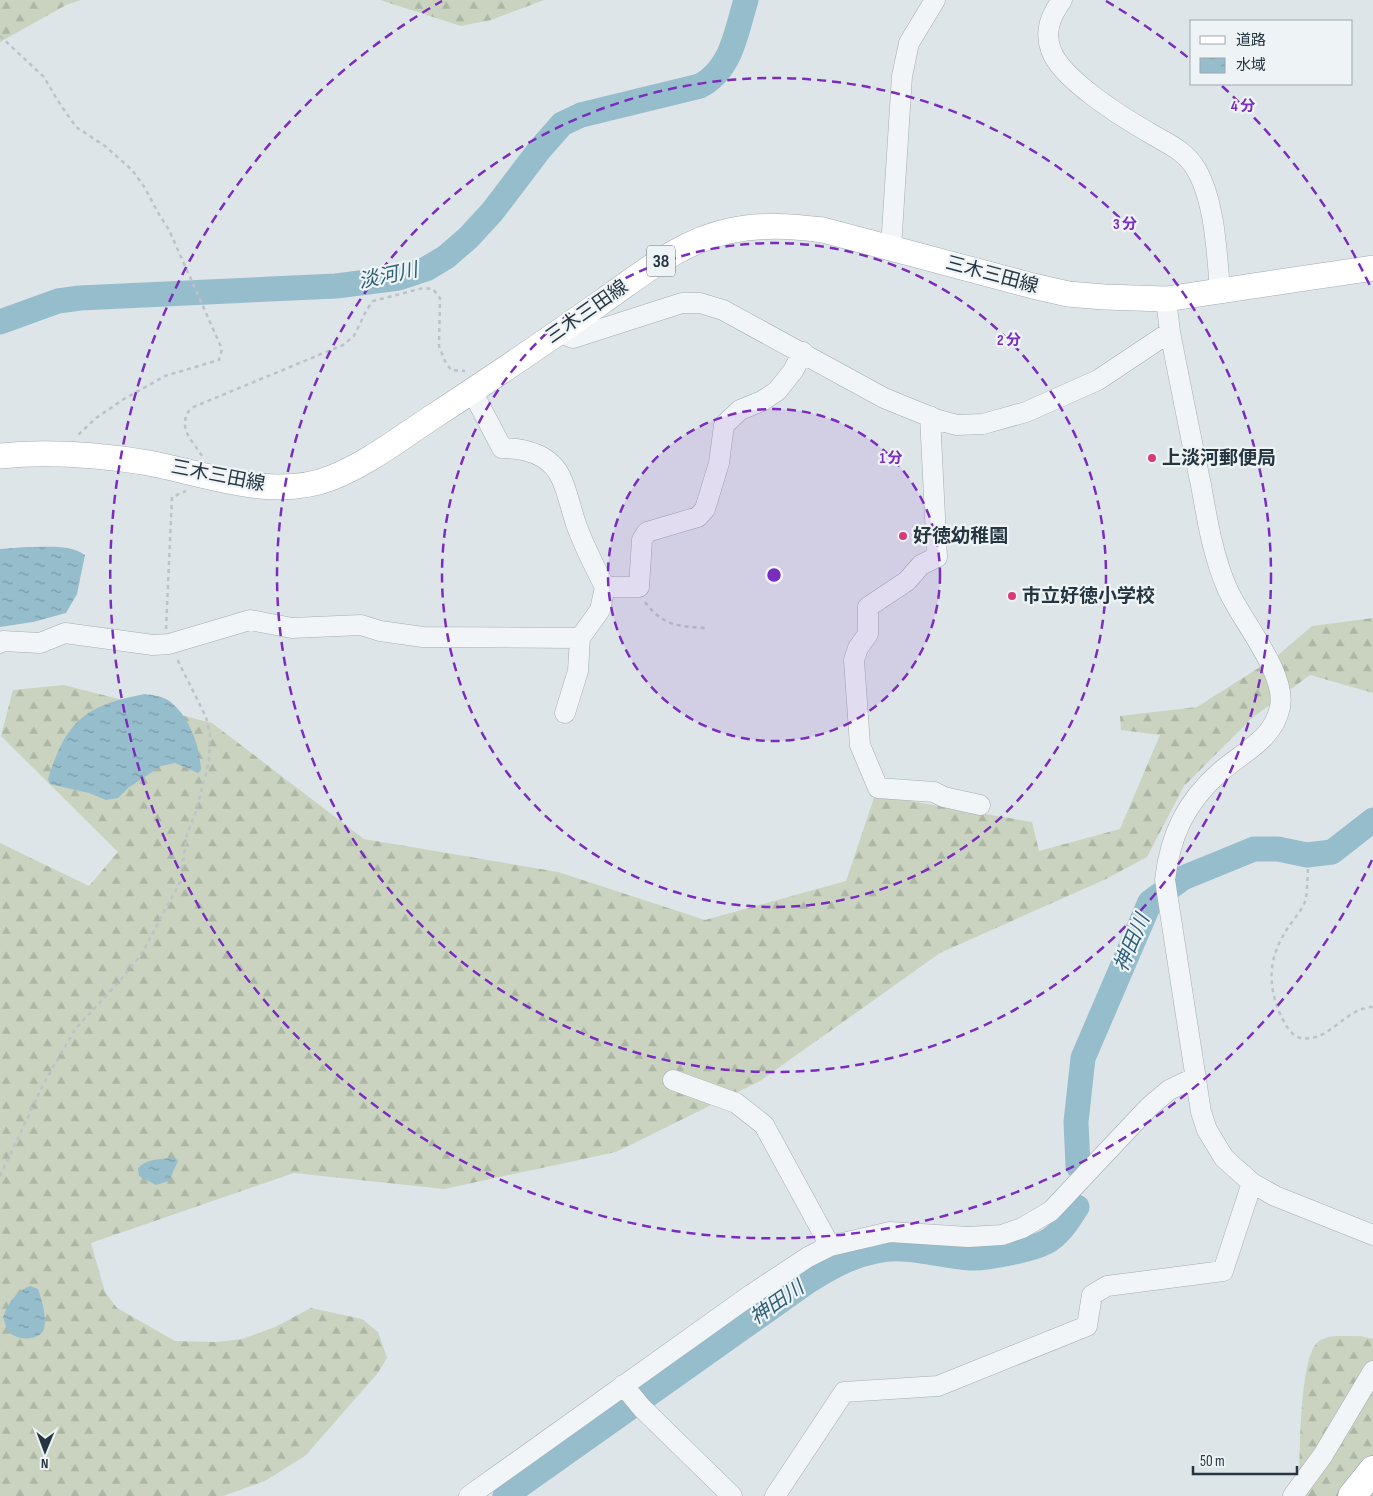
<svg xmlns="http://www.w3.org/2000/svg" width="1373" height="1496" font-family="'Sofia Sans Condensed','Noto Sans JP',sans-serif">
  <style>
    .forest { fill: url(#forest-firs) }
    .water { fill: url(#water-ripples) }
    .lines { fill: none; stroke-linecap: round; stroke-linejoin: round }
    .river { stroke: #96bdcc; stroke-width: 25 }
    .minor-casing { stroke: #a3adb3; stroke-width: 21 }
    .major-casing { stroke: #9dacb5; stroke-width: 26 }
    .highway-casing { stroke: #8596a1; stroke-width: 29 }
    .path { stroke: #bcc3c8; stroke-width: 2.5; stroke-dasharray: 4 4; stroke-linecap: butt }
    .minor { stroke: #f1f5f7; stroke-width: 20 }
    .major { stroke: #fff; stroke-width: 25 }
    .highway { stroke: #fff; stroke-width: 28 }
    .ring { fill: none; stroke: #7b2cbf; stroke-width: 2.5; stroke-dasharray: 9 6 }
    .poi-dot { fill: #d83a77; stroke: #eef3f6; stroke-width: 2 }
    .labels { text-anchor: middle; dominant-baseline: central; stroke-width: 4.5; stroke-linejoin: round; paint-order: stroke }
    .shield { fill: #eef3f6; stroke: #626f77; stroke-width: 1 }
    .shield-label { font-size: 18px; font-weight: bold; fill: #263641 }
    .street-label { font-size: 19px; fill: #263641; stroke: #eef3f6 }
    .poi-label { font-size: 19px; font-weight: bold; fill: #263641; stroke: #eef3f6; text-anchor: start }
    .water-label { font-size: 20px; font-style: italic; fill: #2d6078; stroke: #eef3f6 }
    .centre { fill: #7b2cbf; stroke: #eef3f6; stroke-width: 2.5 }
    .ring-label { font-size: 15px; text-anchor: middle; font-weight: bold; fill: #7b2cbf; stroke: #eef3f6; stroke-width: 4.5; stroke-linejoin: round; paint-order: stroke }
  </style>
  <defs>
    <pattern id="forest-firs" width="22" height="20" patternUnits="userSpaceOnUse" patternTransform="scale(1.25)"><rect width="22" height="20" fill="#c9d3bf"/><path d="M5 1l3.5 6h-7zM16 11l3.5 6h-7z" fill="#acb6a5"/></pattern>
    <pattern id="water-ripples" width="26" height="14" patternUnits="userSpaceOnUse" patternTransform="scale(1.25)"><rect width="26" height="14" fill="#96bdcc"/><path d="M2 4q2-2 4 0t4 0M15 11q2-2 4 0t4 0" fill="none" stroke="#7a9aa7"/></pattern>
  </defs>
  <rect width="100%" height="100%" fill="#dee5e9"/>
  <path class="forest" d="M0,0h81l-15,5 -66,37z
    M380,0h164l-53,20 -30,6z
    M1373,618v75l-63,-18 -58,43 -68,68 -37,71 -41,22 -166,74 -180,128 -144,71 -172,37 -150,-16 -203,70 14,49 12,16 58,33 42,1 25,-3 33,-12 36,-19 51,11 16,13 9,26 -10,16 -72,82 -40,25 -42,15h-223v-653l89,43 29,-34 -117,-116 12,-46 51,-5 148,38 152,116 194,33 147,48 141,-39 29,-86 157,27 7,29 81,-22 40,-94 -39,-5 -1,-14 77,-9 79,-50 36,-31z
    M1360,1336l13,3v157h-74c1,-28 -1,-138 19,-154 11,-9 30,-5 42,-6z"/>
  <path class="water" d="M27,547c18,0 44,-3 58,8l-8,39 -11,19 -33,9 -33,5v-78z
    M145,694c7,1 16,2 23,6 21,15 32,46 33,70l-3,3 -23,-10 -14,3 -33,22 -10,10 -12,2 -17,-7 -39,-9 -2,-5c18,-58 37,-74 97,-85z
    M175,1158l3,3 -9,20 -13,4 -17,-9 -1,-8c10,-10 24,-9 37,-10z
    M30,1286l8,3c4,13 9,27 6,40 -4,12 -27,12 -35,3 -3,-3 -4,-10 -6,-15 5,-13 13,-26 27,-31z"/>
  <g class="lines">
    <path class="river" d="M0,322l58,-21 22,-3 256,-12 63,-8 27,-9 20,-12 22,-19 24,-26 48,-63 22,-25 19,-9 119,-29c32,-17 36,-54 46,-86
      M1078,1166l-2,-44 7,-64 67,-156 33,-24 71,-29h24l29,6 25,-3 41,-32
      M505,1496l302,-214c22,-14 43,-26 69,-31 30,-7 64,5 94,7 17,1 68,-9 81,-19 11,-8 19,-21 26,-32"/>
    <g class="minor-casing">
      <path id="minor" d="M1062,0c-11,15 -18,31 -11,50 10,29 71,67 97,82 18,11 37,18 48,37 19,32 21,85 24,122
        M891,248l11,-172 7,-33 26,-43
        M1166,299l4,33c10,51 20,102 31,153 6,34 12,71 26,103 13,31 60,85 53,119 -6,32 -37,45 -60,65 -34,30 -50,63 -55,108l36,232 6,18 17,28 28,25 23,13 98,39
        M558,332l15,6 109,-35h18l23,7 161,88 54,22 19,5 26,-1 43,-12 72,-32 72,-48
        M472,391l30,57c24,0 50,7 60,32 6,14 9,29 14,44 8,22 18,42 29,63
        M930,416l7,141 -16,8 -14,16 -39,26v27l-10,14 -4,12 6,85 18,43 56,4 10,5 36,8
        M0,643l3,-2 37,2 25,-10 88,12 16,-1 81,-24 42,8 69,-3 19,6 43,6 157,1
        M565,713l13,-42 2,-33 20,-28 5,-23h34l3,-47 5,-8 51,-15 7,-8 14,-46 5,-38 16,-15 22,-9 15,-10 16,-20 10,-19
        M673,1080l63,23 28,22 66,121
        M623,1385l19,23 90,88
        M469,1496l283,-202 56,-37 22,-11 60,-14 78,5 34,-2 20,-7 29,-17 98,-104 20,-17 27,-13
        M775,1496l69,-104 94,-6 149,-60 5,-31 15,-9 116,-15 29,-88
        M1293,1496l30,-41 50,-84"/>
    </g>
    <g class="major-casing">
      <path id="major" d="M0,456c49,-5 100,-1 149,7 57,11 124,38 182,15 36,-14 68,-39 100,-60 58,-38 116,-77 172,-117 39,-27 78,-60 126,-70 32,-7 62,-5 94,-1l210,56 35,8 36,3 62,2 207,-31"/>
    </g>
    <g class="highway-casing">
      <path id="highway" d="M1352,1496l21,-26"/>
    </g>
    <path class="path" d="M0,36l44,41 14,24 18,26 29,19 27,24 13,18 12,23 12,19 53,119 -3,11 -54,16 -41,23 -28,19 -19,18
      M202,456c-10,-16 -26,-29 -11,-48l152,-63 11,-9 13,-27 6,-8 50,-13 10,1 7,9 -1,48 6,15 6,9 14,1
      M645,602c18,24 33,24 60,26
      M166,629l6,-132 14,-6
      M1308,869c-1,11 0,26 -4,35 -3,7 -10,15 -15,22 -20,30 -23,56 -8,90 4,8 10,20 20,22 25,4 40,-22 61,-29 3,-1 7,-2 11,-2
      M0,1176l44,-93 32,-55 41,-44 24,-29 39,-73 7,-48 8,-20 14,-52 1,-28 -4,-17 -30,-60"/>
    <use href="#minor" class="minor"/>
    <use href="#major" class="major"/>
    <use href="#highway" class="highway"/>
  </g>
  <circle cx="774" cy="575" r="166" fill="#7b2cbf" fill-opacity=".12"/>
  <g class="ring">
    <circle cx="774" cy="575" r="166"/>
    <circle cx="774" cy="575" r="332"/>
    <circle cx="774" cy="575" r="497"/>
    <path d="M1372 860A663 663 0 1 1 442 1M1106 1A663 663 0 0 1 1191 60M1222 86A663 663 0 0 1 1372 290"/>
  </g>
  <g class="poi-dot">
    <circle cx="1152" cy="458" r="5"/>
    <circle cx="903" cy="536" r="5"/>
    <circle cx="1012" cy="596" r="5"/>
  </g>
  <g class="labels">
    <rect class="shield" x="647" y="245.5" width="28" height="31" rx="4"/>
    <g class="shield-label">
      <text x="661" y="261">38</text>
    </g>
    <g class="street-label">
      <text transform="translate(992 275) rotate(15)">三木三田線</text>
      <text transform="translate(587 312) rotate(-35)">三木三田線</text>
      <text transform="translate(218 476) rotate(11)">三木三田線</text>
    </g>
    <g class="poi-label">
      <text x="1162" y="458">上淡河郵便局</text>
      <text x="913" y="536">好徳幼稚園</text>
      <text x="1022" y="596">市立好徳小学校</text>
    </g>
    <g class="water-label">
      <text transform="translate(388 276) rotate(-12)">淡河川</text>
      <text transform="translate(1132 943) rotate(-67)">神田川</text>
      <text transform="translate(777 1303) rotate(-35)">神田川</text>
    </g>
  </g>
  <circle cx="774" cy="575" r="8" class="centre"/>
  <g class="ring-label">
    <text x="1243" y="111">4 分</text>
    <text x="1125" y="229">3 分</text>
    <text x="1009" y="345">2 分</text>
    <text x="891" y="463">1 分</text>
  </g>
  <rect x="1190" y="20" width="162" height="65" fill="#eef3f6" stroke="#9ea7ae"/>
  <rect x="1200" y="36" width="25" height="8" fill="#ffffff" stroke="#9ea7ae"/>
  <text x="1236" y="45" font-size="15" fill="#263641">道路</text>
  <rect x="1200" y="58" width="25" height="15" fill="url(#water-ripples)" stroke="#9ea7ae"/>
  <text x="1236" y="70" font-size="15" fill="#263641">水域</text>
  <g transform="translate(45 1451) rotate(181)" stroke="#eef3f6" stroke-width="4" paint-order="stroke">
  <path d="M0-4L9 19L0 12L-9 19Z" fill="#263641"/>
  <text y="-8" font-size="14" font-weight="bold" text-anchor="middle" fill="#263641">N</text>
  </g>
  <path d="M1193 1466v8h104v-8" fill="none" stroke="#263641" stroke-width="2.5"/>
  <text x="1200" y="1466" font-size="15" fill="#263641" stroke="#eef3f6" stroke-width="4" paint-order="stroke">50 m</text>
</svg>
